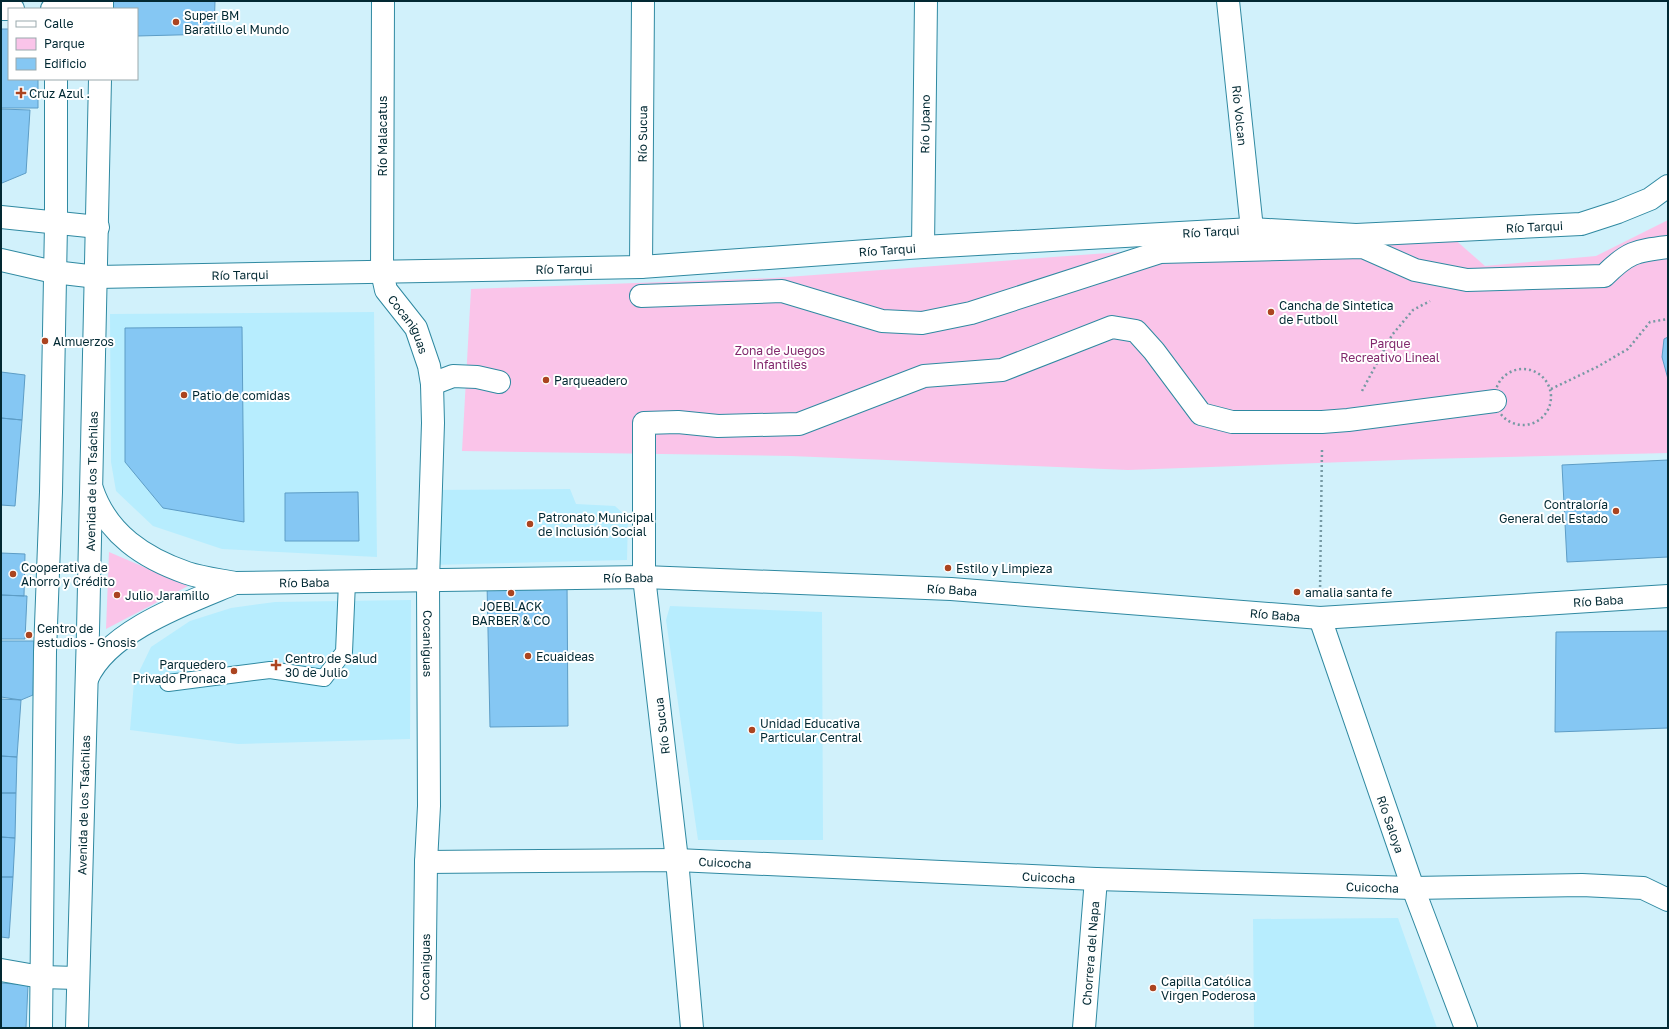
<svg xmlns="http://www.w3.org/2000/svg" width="1669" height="1029" font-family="'Golos Text',sans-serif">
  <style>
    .built { fill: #b7edfe }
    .green { fill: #fac4e9 }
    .building { fill: #85c7f3; stroke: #5d9dc6 }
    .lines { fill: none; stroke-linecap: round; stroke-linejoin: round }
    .lane-casing { stroke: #2f89a1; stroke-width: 18 }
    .street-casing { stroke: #2f89a1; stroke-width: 24 }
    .secondary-casing { stroke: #2f89a1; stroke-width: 24 }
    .path { stroke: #7699a3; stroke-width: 2.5; stroke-dasharray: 2 3; stroke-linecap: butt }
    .lane { stroke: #fff; stroke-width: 16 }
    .street { stroke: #fff; stroke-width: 22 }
    .secondary { stroke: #fff; stroke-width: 22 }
    .poi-dot { fill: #ab4420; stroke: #fff; stroke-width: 1.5 }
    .labels { text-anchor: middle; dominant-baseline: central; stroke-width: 4; stroke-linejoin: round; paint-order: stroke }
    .poi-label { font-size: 12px; fill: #022933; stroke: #fff; text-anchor: start }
    .street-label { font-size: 12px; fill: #022933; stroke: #fff }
    .park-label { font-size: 12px; fill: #81286c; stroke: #fff }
  </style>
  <rect width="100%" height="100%" fill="#d1f1fb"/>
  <path class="built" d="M374,312l3,245 -155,-8 -69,-23 -37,-35 -5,-29 -1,-148z
    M570,489l6,15 39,2 13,12 -1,42 -195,5 -2,-75z
    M411,600l-1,139 -172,5 -108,-14 4,-48 17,-35 39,-26 41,-13 44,-6z
    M670,606l152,6 1,228h-125l-32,-220z
    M1398,918l39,110h-183l-1,-109z"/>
  <path class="green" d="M1668,220v233l-241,6 -299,11 -337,-14 -329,-5 9,-162 303,-11 347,-26 331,-15 33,29 111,-10z
    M109,552l79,34 -82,43z"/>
  <path class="building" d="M112,1h103l-1,33 -77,2v-27h-25z
    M1,29h8v50h29v29h-37z
    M1,109l29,1 -4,63 -24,10h-1z
    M242,327l2,195 -81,-14 -38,-46v-134z
    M1668,337v42l-6,-22 2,-18z
    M1,372l24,3 -3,45 -21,-2z
    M1,418l21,2 -7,86 -14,-1z
    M1668,460v97l-101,5 -5,-97z
    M358,492l1,49h-74v-48z
    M1,553l24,1 -1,42 -23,-1z
    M567,581l1,145 -78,1 -3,-144z
    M1,595l26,1 -2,43h-24z
    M1668,631v97l-113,4 1,-100z
    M1,641h33l-1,54 -12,5 -20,-3z
    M1,699l20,1 -4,57 -16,-1z
    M1,756l16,1 -1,36h-15z
    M1,793h15l-1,45 -14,-1z
    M1,837l14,1 -2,39h-12z
    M1,877h12l-4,61 -8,-1z
    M1,983l27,2 -2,43h-25z"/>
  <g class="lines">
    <g class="lane-casing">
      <path id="lane" d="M168,683l102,-13 54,8 20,-26 3,-70"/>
    </g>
    <g class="street-casing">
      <g id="street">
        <path id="s1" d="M383,1l-1,271 4,18 30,38 13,38 3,18 1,39 -5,158 1,225 -3,56 -2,166"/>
        <path id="s2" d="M1228,1l24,228"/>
        <path d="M1,9h12"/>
        <path d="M52,9l50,-2"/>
        <path id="s3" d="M923,247l3,-246"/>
        <path id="s4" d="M641,267l2,-266"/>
        <path id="s5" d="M97,277l544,-10 282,-20 329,-18 104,6 225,-11 37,-12 32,-13 18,-13"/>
        <path d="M641,296l141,-5 100,30 40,2 49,-10 189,-61 203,-5 52,23 52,10 137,-4c24,-24 31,-25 64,-29"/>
        <path d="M432,384l21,-8 24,1 22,5"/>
        <path id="s6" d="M1320,618l93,270 53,140"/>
        <path id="s7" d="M426,862l251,-2 419,19 317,9 169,-3 61,3 25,12"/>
        <path d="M1,970l40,7 36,1"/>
        <path d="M692,1028l-15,-168 -33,-283v-154l34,-1 40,4 81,-2 125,-48 78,-6 110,-43 24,4 18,20 47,63 31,8h90l26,-2 147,-19"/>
        <path id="s8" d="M1084,1028l12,-149"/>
      </g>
    </g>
    <g class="secondary-casing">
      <g id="secondary">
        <path d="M56,9v-8"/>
        <path d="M102,9v-8"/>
        <path d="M1,217l97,10"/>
        <path d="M1,260l53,12 43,5"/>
        <path id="s9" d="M92,489c15,45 52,69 95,84 15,5 33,7 48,10l409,-6 307,12 369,29 348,-22"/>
        <path d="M87,679c21,-49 103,-77 148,-96"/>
        <path d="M41,1028l4,-376 6,-160 5,-268v-145"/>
        <path id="s10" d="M77,1028l11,-397 12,-552"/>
      </g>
    </g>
    <path class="path" d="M1495 397a28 28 0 1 1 56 0a28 28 0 1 1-56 0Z
      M1551,389l46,-22 31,-18 22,-27 18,-3
      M1362,391l30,-56 21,-25 17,-9
      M1320,592l2,-143"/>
    <use href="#lane" class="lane"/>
    <use href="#street" class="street"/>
    <use href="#secondary" class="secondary"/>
  </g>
  <g class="poi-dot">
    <circle cx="176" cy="22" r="4"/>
    <path d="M19 87h4v4h4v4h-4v4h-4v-4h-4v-4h4z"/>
    <circle cx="1271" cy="312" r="4"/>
    <circle cx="45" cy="341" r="4"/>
    <circle cx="546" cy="380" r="4"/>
    <circle cx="184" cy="395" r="4"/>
    <circle cx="1616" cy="511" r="4"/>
    <circle cx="530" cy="524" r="4"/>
    <circle cx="948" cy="568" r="4"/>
    <circle cx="13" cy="574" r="4"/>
    <circle cx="1297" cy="592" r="4"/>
    <circle cx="511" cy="593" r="4"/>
    <circle cx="117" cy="595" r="4"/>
    <circle cx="29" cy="635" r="4"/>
    <circle cx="528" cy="656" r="4"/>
    <path d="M274 659h4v4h4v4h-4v4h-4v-4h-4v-4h4z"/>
    <circle cx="234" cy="671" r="4"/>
    <circle cx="752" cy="730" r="4"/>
    <circle cx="1153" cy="988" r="4"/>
  </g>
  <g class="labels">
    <g class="poi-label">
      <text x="184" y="15">Super BM<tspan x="184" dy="14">Baratillo el Mundo</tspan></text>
      <text x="29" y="93">Cruz Azul .</text>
      <text x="1279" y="305">Cancha de Sintetica<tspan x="1279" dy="14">de Futboll</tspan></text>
      <text x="53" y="341">Almuerzos</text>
      <text x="554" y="380">Parqueadero</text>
      <text x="192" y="395">Patio de comidas</text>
      <text x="1608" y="504" text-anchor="end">Contraloría<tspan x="1608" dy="14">General del Estado</tspan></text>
      <text x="538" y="517">Patronato Municipal<tspan x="538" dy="14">de Inclusión Social</tspan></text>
      <text x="21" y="567">Cooperativa de<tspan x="21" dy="14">Ahorro y Crédito</tspan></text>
      <text x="956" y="568">Estilo y Limpieza</text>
      <text x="1305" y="592">amalia santa fe</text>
      <text x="125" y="595">Julio Jaramillo</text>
      <text x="511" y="606" text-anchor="middle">JOEBLACK<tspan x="511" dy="14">BARBER &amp; CO</tspan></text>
      <text x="37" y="628">Centro de<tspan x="37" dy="14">estudios - Gnosis</tspan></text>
      <text x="536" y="656">Ecuaideas</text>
      <text x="285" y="658">Centro de Salud<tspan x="285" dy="14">30 de Julio</tspan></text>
      <text x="226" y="664" text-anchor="end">Parquedero<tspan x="226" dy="14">Privado Pronaca</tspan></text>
      <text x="760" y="723">Unidad Educativa<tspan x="760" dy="14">Particular Central</tspan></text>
      <text x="1161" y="981">Capilla Católica<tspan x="1161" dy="14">Virgen Poderosa</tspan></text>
    </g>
    <g class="street-label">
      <text stroke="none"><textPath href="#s2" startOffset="115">Río Volcan</textPath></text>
      <text stroke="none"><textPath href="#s3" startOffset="123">Río Upano</textPath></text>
      <text stroke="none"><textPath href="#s4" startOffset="133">Río Sucua</textPath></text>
      <text transform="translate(382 136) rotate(-90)">Río Malacatus</text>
      <text stroke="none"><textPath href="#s5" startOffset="1439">Río Tarqui</textPath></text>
      <text stroke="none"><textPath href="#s5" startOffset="1115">Río Tarqui</textPath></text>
      <text stroke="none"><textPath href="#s5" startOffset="791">Río Tarqui</textPath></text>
      <text stroke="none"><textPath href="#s5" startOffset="467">Río Tarqui</textPath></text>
      <text stroke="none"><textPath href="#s5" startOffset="143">Río Tarqui</textPath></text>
      <text stroke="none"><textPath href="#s1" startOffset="331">Cocaniguas</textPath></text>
      <text stroke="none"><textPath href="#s10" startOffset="547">Avenida de los Tsáchilas</textPath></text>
      <text stroke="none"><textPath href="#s9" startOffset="574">Río Baba</textPath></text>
      <text stroke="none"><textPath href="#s9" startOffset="250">Río Baba</textPath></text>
      <text stroke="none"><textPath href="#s9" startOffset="898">Río Baba</textPath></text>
      <text stroke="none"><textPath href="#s9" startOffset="1546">Río Baba</textPath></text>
      <text stroke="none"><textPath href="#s9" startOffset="1222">Río Baba</textPath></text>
      <text stroke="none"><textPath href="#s1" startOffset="656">Cocaniguas</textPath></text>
      <text transform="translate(662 726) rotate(-97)">Río Sucua</text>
      <text stroke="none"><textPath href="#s10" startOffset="223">Avenida de los Tsáchilas</textPath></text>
      <text stroke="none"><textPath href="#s6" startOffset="218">Río Saloya</textPath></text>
      <text stroke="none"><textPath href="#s7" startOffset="299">Cuicocha</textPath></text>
      <text stroke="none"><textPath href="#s7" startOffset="623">Cuicocha</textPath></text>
      <text stroke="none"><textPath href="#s7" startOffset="947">Cuicocha</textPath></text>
      <text stroke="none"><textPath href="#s8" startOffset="75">Chorrera del Napa</textPath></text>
      <text transform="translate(425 967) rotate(-89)">Cocaniguas</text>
    </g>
    <g class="park-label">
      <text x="1390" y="343">Parque<tspan x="1390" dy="14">Recreativo Lineal</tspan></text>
      <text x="780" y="350">Zona de Juegos<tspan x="780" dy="14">Infantiles</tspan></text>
    </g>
  </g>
  <rect width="1669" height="1029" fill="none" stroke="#022933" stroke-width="4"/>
  <rect x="8" y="8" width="130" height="72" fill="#ffffff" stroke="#9aa9ad"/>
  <rect x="16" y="21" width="20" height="6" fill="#ffffff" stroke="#9aa9ad"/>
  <text x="44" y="28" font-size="12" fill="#022933">Calle</text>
  <rect x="16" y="38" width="20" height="12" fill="#fac4e9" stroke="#9aa9ad"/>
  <text x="44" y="48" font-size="12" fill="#022933">Parque</text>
  <rect x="16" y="58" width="20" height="12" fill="#85c7f3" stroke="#9aa9ad"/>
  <text x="44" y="68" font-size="12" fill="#022933">Edificio</text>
</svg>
